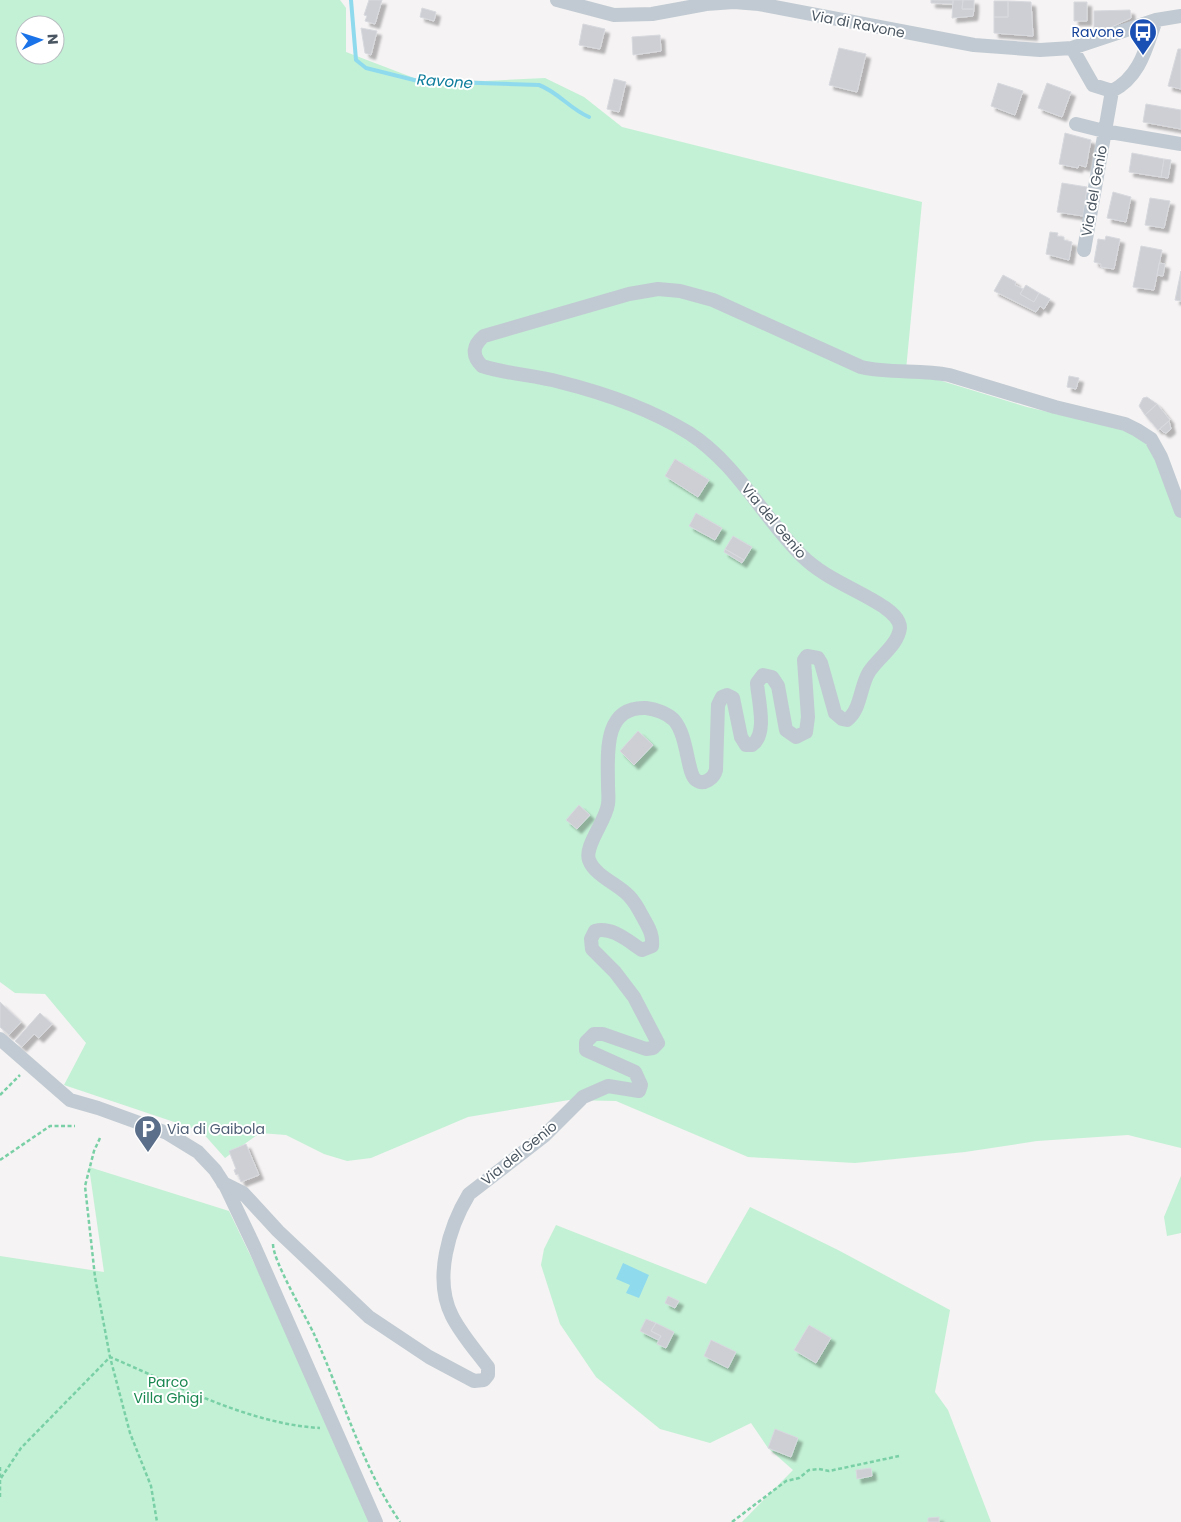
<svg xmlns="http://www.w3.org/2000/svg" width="1181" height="1522" font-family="Poppins,sans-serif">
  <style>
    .green { fill: #c3f1d5; fill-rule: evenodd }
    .water { fill: #90daee }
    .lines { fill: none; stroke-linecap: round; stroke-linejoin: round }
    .stream { stroke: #90daee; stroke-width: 4 }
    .building { fill: #cdcfd5; stroke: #d7d9de; filter: url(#shadow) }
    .path { stroke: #7ad0a6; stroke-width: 2.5; stroke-dasharray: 4 2.5; stroke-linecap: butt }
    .street { stroke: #c1cad2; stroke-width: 14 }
    .labels { text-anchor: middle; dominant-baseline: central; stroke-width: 4; stroke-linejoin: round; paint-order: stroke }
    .street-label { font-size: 14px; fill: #4a5661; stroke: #fff }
    .transit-label { font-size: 14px; fill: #164399; stroke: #fff; text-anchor: end }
    .service-label { font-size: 14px; fill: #4e5e75; stroke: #fff; text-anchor: start }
    .park-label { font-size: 14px; fill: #17864f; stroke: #fff }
    .water-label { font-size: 15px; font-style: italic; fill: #0c7c9b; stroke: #fff }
  </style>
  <defs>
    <filter id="shadow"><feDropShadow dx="4.5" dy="4.5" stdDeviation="1" flood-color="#0004"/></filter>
  </defs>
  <rect width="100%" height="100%" fill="#f5f3f3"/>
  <path class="green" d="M0,0h340l6,8v44l68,26 71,3 60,-3 39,19 38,30 300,75 -16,168 121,37 116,27 38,74v640l-53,-13 -91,6 -72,11 -110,11 -107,-6 -132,-56 -47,-1 -101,17 -97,41 -24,3 -23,-7 -38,-19 -26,-2 -35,25 -24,-27 -137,-46 22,-42 -41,-49 -30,-1 -15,-11zM25,25h30v30h-30z
    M89,1167l140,44 150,311h-379v-266l104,16z
    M1181,1176v57l-14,3 -3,-19z
    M750,1207l88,43 112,60 -15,82 13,18 43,112h-249l51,-52 -25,-22 -17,-25 -41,20 -50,-14 -64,-52 -36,-53 -19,-59 3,-16 12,-24 150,59z"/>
  <path class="water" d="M623,1263l26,12 -10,23 -13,-5 4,-8 -14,-6z"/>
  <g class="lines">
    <path class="stream" d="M351,0l5,60 10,8 52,13 121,4c19,7 31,24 50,32"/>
  </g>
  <path class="building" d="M369,0h13l-7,24 -10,-3 2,-5 -3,-1z
    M931,0h22v4l-22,-1z
    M953,0h10l-1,9h12l-1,7 -21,2z
    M963,0h11v9h-12z
    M994,1h14v16h-14z
    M1008,1l23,1 2,34 -39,-3v-16h14z
    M1074,2h13v19h-13z
    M422,8l14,4 -2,9 -14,-4z
    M1130,10l1,8 -37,17v-24z
    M583,24l22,5 -5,20 -21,-4z
    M361,28l16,3 -6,24 -6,-2z
    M660,35l1,16 -28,4 -1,-18z
    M839,48l27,6 -9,38 -28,-7z
    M1178,49h3v40l-13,-3z
    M614,79l12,3 -7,30 -12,-3z
    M998,83l25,8 -8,24 -24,-9z
    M1047,83l24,9 -9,25 -24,-9z
    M1146,104l35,6v19l-38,-7z
    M1065,133l26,7 -5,27 -7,-2 -1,3 -19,-4z
    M1132,153l32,6 -3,18 -32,-5z
    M1164,159l7,1 -3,18 -7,-1z
    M1062,183l25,4 -4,29 -26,-4z
    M1113,192l18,5 -5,25 -19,-4z
    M1150,198l20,3 -6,27 -19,-3z
    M1050,232l8,1 -1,3 7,1v3l8,2 -3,18 -23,-6z
    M1106,236l14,3 -6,30 -13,-2v-3l-7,-2 4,-23 7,1z
    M1141,246l21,4 -8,40 -21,-3z
    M1159,263l6,1 -2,12 -6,-1z
    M1181,271v30l-6,-1z
    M1003,275l13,7 -1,3 8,4 -3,5 14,8 5,-9 11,6 -6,10 -4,-3 -4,6 -42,-21z
    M1026,285l13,8 -5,9 -14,-8z
    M1069,376l10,2 -3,11 -9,-2z
    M1147,397l10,7 -12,11 -6,-9 4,-8z
    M1157,404l13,16 -12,10 -13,-15z
    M1169,421l2,8 -5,4 -3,-1 -3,-3z
    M675,459l34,21 -11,17 -33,-21z
    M696,513l26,15 -7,12 -26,-14z
    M733,536l19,11 -8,13 -19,-11z
    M725,549l19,11 -2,3 -18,-11z
    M638,731l15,14 -19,20 -14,-14z
    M579,805l11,10 -13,14 -11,-9z
    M0,1002l21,20 -12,13 -9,-8z
    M40,1013l12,11 -13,14 -5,-4 -12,13 -7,-6z
    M246,1144l13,31 -18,7 -3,-8 -2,1 -2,-5 2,-1 -7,-18z
    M668,1296l11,5 -4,7 -10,-5z
    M646,1319l10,4 -5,8 10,5 -3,4 -18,-9z
    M656,1323l18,9 -8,16 -9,-4 4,-8 -10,-5z
    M809,1325l22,13 -15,25 -22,-13z
    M711,1340l25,12 -8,16 -24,-12z
    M775,1429l23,9 -7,19 -23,-9z
    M871,1468l1,8 -15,3 -1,-9z
    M939,1517v5h-11v-4z"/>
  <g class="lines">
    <path class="path" d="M0,1095l20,-20
      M100,1138l-6,13 -9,35 10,91 15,80 20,76 21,53 6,36
      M0,1160l50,-34h25
      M273,1244c0,17 32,71 41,90 29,63 47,131 86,188
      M0,1467v31
      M1,1478l20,-30 89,-91c64,27 139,67 210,71
      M732,1522l54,-41 13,-3 10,-8 10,-1 10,2 70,-15"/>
    <path class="street" d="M557,0l57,15 38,-1 54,-10 28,-2 25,2 215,41 66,5 32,-2 84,-28 25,-4
      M1072,48l21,37 19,6c28,-14 34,-43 44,-71
      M1076,124l28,7 77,13
      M1084,250l28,-159
      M0,1039l70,61 28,8 69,25 31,19 17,18 11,17 29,61 121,274
      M223,1183l20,10 35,38 91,86 60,40 45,24 10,-1 4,-5v-8c-12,-16 -27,-33 -36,-51 -19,-37 -3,-89 17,-122l75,-58 39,-39 25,-11 31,5 2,-6 -6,-13 -49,-22v-8l8,-8h9l43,15 7,-1 5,-5 -24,-46 -19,-25 -23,-23 -1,-10 4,-8c17,-5 33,10 47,19l10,-4c1,-10 -2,-16 -7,-25 -5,-9 -9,-18 -16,-25 -11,-12 -34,-20 -40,-36 -5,-14 17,-39 19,-56 1,-6 0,-13 0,-19 0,-29 -6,-79 38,-77 9,1 21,5 28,12 14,16 13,54 22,60 8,6 18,-2 20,-10l2,-65 4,-8 5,-2 6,3 8,39 5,8h6c16,-11 6,-45 5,-62l6,-8 9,2 6,9 8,44 10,7 10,-5 2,-15 -4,-57 3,-4 11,2 3,5 14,50 7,6 5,1c14,-10 13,-34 22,-48 9,-14 29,-27 31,-44 0,-9 -9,-16 -16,-21 -27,-18 -59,-28 -83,-52 -39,-39 -64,-91 -112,-122 -39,-24 -85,-40 -129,-51 -26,-7 -53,-8 -78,-16 -11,-11 -9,-21 2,-30l145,-42 29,-5 22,2 33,9 148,67c29,7 59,2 88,8l106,32 70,17 12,6 14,9 10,18 20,54"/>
  </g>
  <defs>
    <g id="bus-pin" transform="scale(1.4375)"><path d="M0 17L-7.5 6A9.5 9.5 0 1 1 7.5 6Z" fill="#1a4fb4" stroke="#fff"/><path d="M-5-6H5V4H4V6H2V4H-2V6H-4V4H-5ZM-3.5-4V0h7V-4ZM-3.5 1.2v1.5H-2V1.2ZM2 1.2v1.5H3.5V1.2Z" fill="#fff"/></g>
    <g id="parking-pin" transform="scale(1.4375)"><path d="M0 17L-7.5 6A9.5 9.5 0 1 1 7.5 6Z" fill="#5c6f8a" stroke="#fff"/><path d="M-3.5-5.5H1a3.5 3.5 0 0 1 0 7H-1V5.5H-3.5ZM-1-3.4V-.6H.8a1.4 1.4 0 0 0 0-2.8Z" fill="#fff"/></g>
  </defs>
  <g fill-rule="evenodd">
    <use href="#bus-pin" x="1143" y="32"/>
    <use href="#parking-pin" x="148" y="1129"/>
  </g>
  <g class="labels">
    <g class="street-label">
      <text transform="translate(858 24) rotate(11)">Via di Ravone</text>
      <text transform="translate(1094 191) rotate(-80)">Via del Genio</text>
      <text transform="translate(774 521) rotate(50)">Via del Genio</text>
      <text transform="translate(519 1153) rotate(-39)">Via del Genio</text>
    </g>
    <g class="transit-label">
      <text x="1124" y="32">Ravone</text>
    </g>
    <g class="service-label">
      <text x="167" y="1129">Via di Gaibola</text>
    </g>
    <g class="park-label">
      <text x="168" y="1382">Parco<tspan x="168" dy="16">Villa Ghigi</tspan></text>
    </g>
    <g class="water-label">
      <text transform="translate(445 81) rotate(4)">Ravone</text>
    </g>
  </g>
  <g transform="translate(40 40) rotate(86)"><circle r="24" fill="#ffffff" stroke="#b7bbc0"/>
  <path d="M0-4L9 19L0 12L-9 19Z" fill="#1a73e8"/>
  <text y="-8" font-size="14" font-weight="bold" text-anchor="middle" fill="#4a5661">N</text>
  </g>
</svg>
